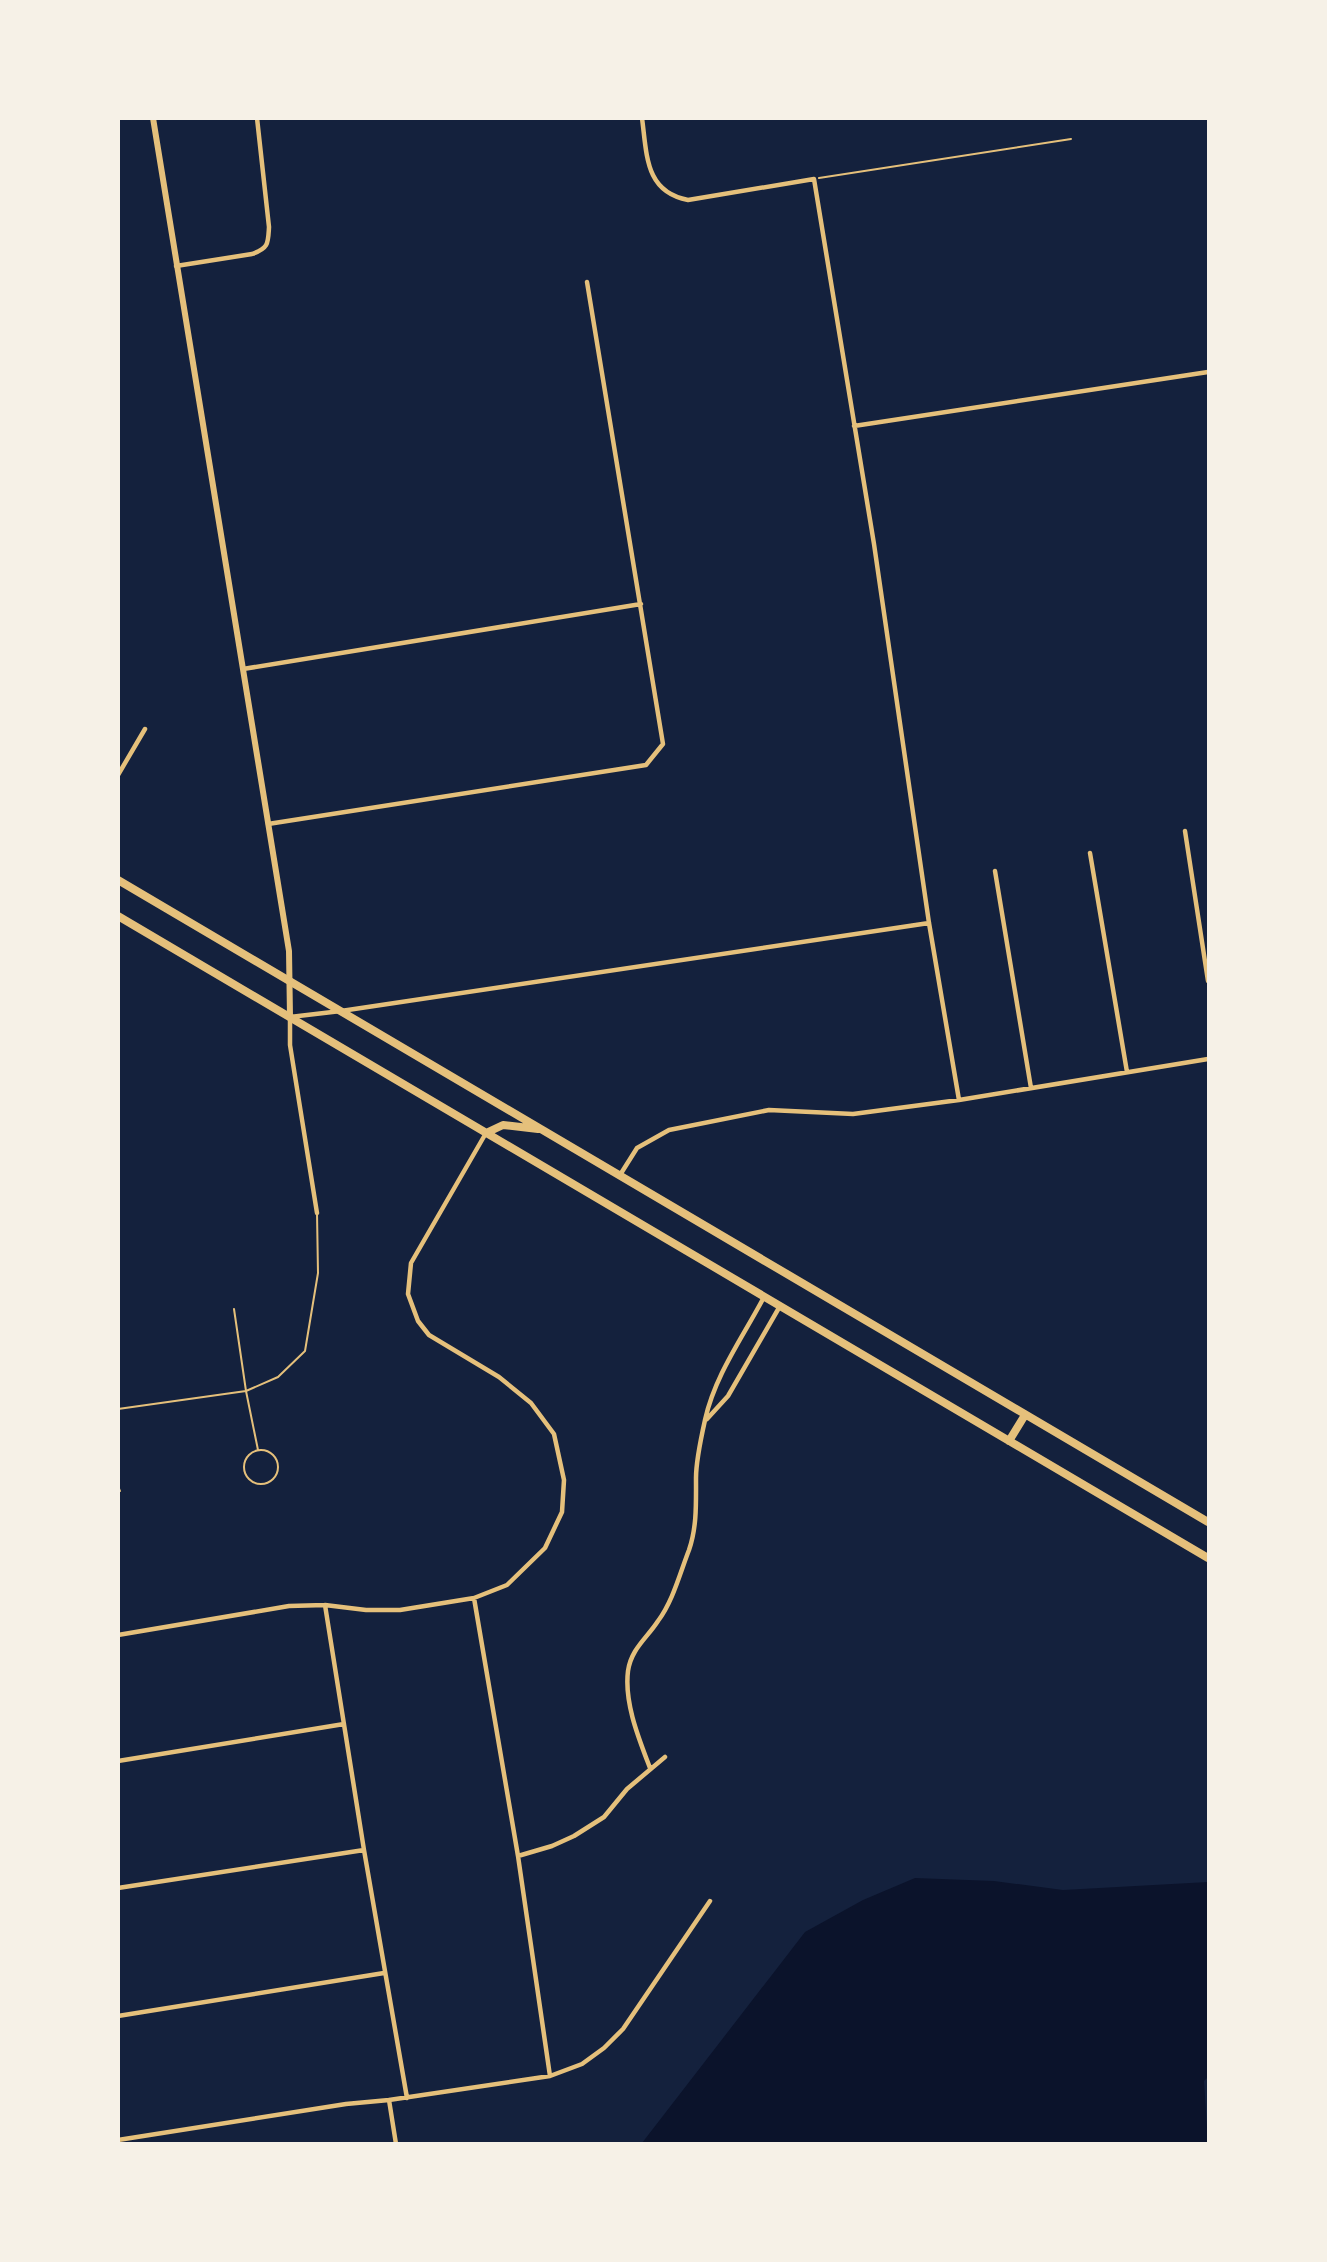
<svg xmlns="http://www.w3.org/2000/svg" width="1327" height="2262" font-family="Quicksand,sans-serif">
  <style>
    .water { fill: #0b132b }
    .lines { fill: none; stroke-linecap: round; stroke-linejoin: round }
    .path { stroke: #e5c07b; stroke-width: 2 }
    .service { stroke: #e5c07b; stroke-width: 2 }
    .minor { stroke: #e5c07b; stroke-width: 4.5 }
    .tertiary { stroke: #e5c07b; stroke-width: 6 }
    .primary { stroke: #e5c07b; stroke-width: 8 }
  </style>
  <rect width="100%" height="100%" fill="#14213d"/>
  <path class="water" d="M915,1878l79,3 69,9 145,-8v195l-4,4 4,62h-566l163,-211 58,-32z"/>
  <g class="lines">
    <path class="path" d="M819,178l252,-39"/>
    <path class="service" d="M234,1309l12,82 12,59
      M118,1409l128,-18 32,-14 27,-26 13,-78 -1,-60
      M244 1467a17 17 0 1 1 34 0a17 17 0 1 1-34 0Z
      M118,1486l2,5"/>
    <path class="minor" d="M642,118c5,37 3,74 46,82l126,-21 60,365 55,379 30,177
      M176,266l76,-12c17,-6 16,-11 17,-27l-12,-109
      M854,426l354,-54
      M243,669l398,-65
      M118,775l27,-46
      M268,824l378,-59 17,-21 -76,-462
      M1185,831l23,150
      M1090,853l37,219
      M995,871l36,217
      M620,1175l17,-27 32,-18 100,-20 84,4 106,-14 249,-41
      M317,1213l-27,-168v-28l51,-6 588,-88
      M707,1419l21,-23 52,-90
      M474,1598l44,258 32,220
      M325,1605l39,245 43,248
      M118,1635l171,-29 36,-1 41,5h34l74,-12 33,-13 38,-37 17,-36 2,-32 -10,-46 -23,-31 -32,-26 -70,-42 -11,-14 -10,-27 3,-31 75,-130
      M118,1761l226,-37
      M650,1768c-11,-29 -26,-65 -22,-97 3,-22 19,-33 30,-50 15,-20 22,-48 31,-71 8,-23 7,-47 7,-72 0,-18 5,-40 9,-58 10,-45 38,-83 59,-123
      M518,1856l34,-10 22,-10 30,-19 23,-28 38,-32
      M118,1888l246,-38
      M118,2016l266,-43
      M389,2100l7,44
      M118,2140l228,-36 43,-4 161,-24 32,-12 22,-16 19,-19 87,-128"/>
    <path class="tertiary" d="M153,118l136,833 1,66"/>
    <path class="primary" d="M118,880l1090,642
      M118,916l1090,642
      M486,1133l17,-8 35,4
      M1009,1441l16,-26"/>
  </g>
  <rect width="1327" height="2262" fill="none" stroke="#f6f1e7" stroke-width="240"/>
</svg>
